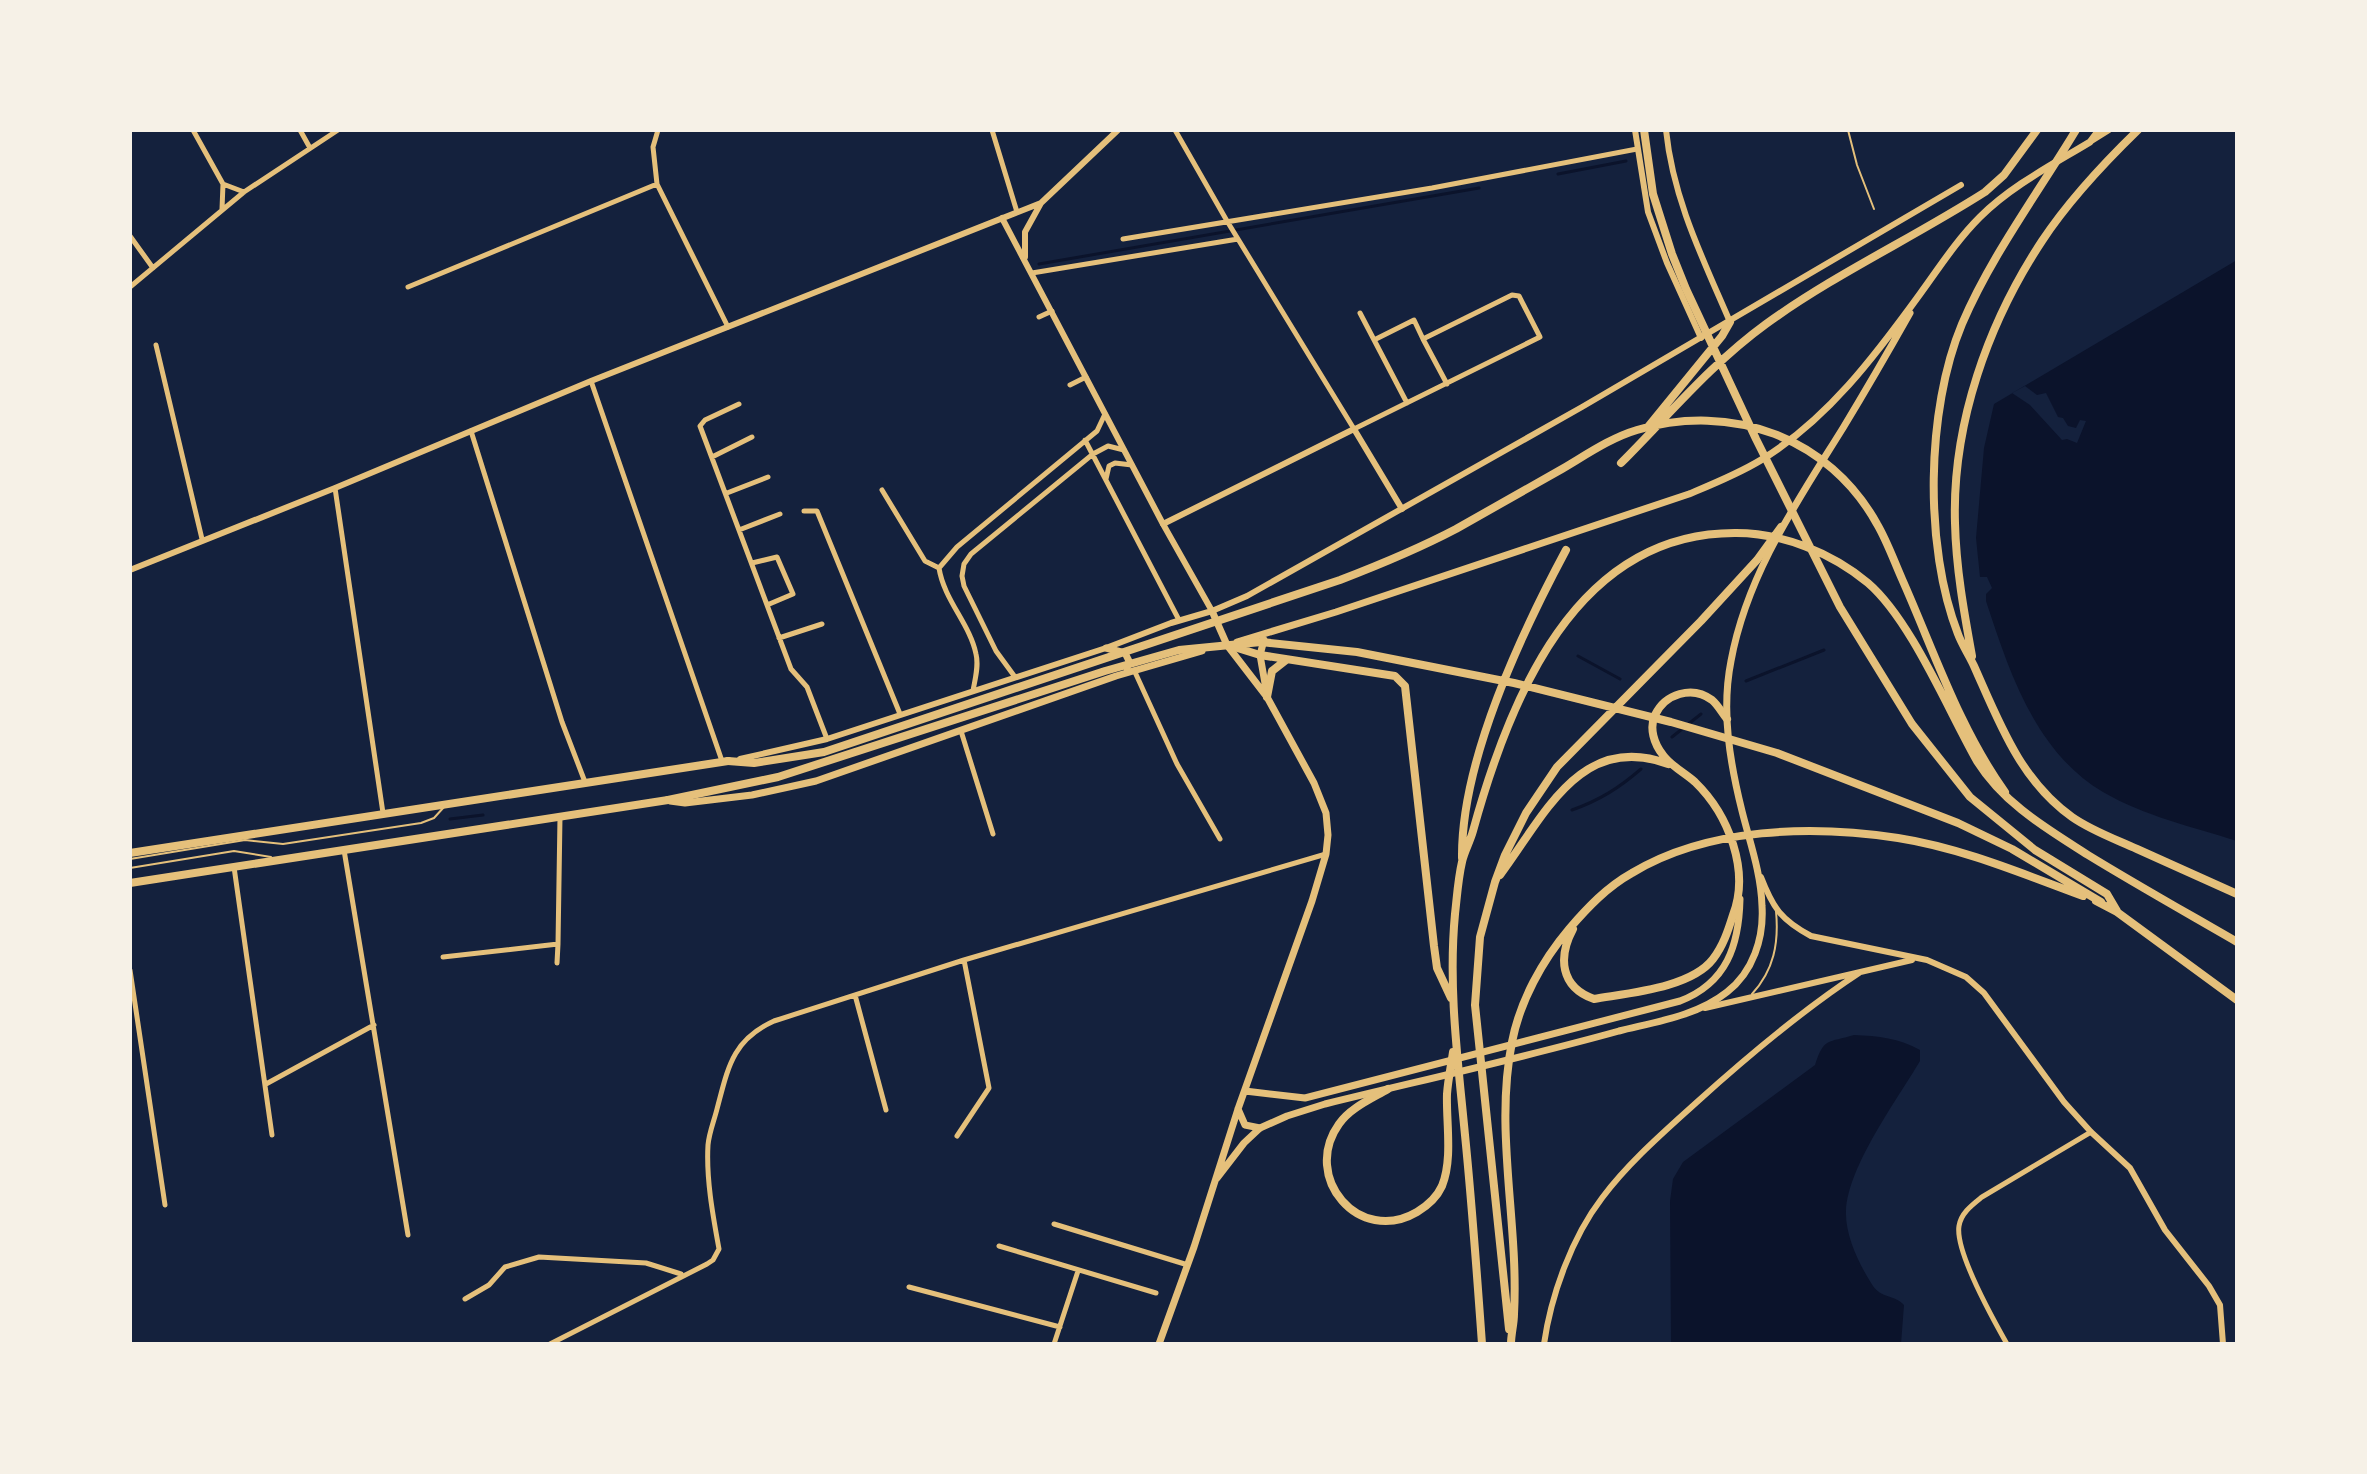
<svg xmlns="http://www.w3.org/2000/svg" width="2367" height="1474" font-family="'Sofia Sans Condensed',sans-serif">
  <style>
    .water { fill: #0b132b }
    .pier { fill: #14213d }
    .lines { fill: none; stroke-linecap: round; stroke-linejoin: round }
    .stream { stroke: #0b132b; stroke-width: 3 }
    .service { stroke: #e5c07b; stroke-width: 2 }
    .minor { stroke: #e5c07b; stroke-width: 5 }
    .tertiary { stroke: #e5c07b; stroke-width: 6 }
    .secondary { stroke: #e5c07b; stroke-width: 6 }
    .primary { stroke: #e5c07b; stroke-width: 7 }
    .trunk { stroke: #e5c07b; stroke-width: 8 }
    .motorway { stroke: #e5c07b; stroke-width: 8 }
  </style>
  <rect width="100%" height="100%" fill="#14213d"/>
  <path class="water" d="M2237,260v581c-44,-14 -93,-25 -134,-49 -68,-40 -94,-121 -117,-191v-7l6,-6 -5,-11h-7l-4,-39 8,-90 10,-44z
    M1854,1035c24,1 45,3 66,15v11c-23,39 -72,105 -74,150 -1,25 14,55 27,75 8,12 22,9 31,19l-3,39h-230l-1,-143 3,-22 10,-17 132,-97c9,-28 13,-22 39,-30z"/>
  <path class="pier" d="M2025,386l12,9 9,-2 12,24 5,1 5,8 8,2 4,-8 6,1 -9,22 -10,-4 -5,1 -32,-35 -18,-12z"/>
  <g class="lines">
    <path class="stream" d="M1558,174l68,-13
      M1039,264l440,-76
      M1578,656l42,23
      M1746,681l78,-31
      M1672,737l29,-23
      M1572,810c28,-10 47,-22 69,-41
      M450,819l33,-4"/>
    <path class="service" d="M1848,130l9,35 17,44
      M130,859l115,-19 38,4 138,-21 13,-5 10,-11
      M130,868l104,-17 37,6
      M1752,994c22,-24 27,-51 24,-83"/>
    <path class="minor" d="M193,130l30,54 -1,25
      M300,130l10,18
      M658,130l-5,17 4,37 71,143
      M992,130l25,82
      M1175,130l52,91 127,208 186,-92 -21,-41 -7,-1 -89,44 24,45
      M223,184l21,8
      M130,236l23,32
      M1123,239l309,-51 205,-39
      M1032,273l206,-34
      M130,287l114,-95 94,-62
      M408,287l249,-103
      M1360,313l47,90
      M1039,317l13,-6
      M1374,340l40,-20 9,19
      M156,345l46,194
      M591,381l131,380
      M1070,385l16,-8
      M739,404l-34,16 -5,6 91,243 16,18 20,52
      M471,431l91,291 23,60
      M1085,440l94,180
      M712,457l40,-20
      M1106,479l3,-13 6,-3 17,2
      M335,488l48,325
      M882,490l43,71 14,7
      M727,493l41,-16
      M804,511h13l83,203
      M739,530l41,-16
      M752,563l25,-6 16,37 -26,11
      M779,638l43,-14
      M1134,670l43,94 43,75
      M1015,677l-19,-26 -32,-65 -2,-10 2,-12 7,-10 122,-100 15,-8 16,4
      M973,691c2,-12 6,-25 3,-37 -6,-30 -32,-54 -37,-86l18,-21 140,-116 8,-17
      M961,731l32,103
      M344,850l64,385
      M234,867l38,268
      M443,957l115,-13 2,-127
      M557,963l1,-19
      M130,970l35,235
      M855,995l31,115
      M266,1084l108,-59
      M957,1136l32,-48 -25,-128
      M1054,1224l134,41
      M999,1246l157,47
      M909,1287l151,40
      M465,1299l24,-14 16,-18 34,-10 107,6 35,11
      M550,1344l157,-80 6,-4 6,-11c-6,-33 -13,-70 -11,-104 1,-12 6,-24 9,-36 11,-41 15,-69 57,-88l190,-61 362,-106
      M1054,1344l24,-73
      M2007,1344c-13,-23 -52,-93 -48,-118 2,-13 13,-21 23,-29l109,-65"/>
    <path class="tertiary" d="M1635,130l13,82 19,51 34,75
      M1666,130c7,69 37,129 64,192
      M1163,524l191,-95 48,80
      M1761,877c12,31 20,43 50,59l116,24 39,17 18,16 80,109 27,30 39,36 35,62 44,56 11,19 3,39
      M1705,1008l207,-48
      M1544,1344c7,-49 28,-107 58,-146 27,-36 62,-66 95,-96 51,-46 104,-91 162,-129"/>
    <path class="secondary" d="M2093,140l16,-10
      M1002,218l161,306 49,87
      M1025,257v-25l16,-29 77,-73
      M130,570l205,-82 256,-107 450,-178
      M740,759l87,-20 279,-91 65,-25 41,-12 35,-15 335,-189 379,-222"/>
    <path class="primary" d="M1264,640l-4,15 7,40
      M1237,642l99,-30 353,-118c24,-10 49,-20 72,-34 66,-40 114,-104 159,-166 19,-26 36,-53 60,-77 31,-31 72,-52 110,-75l9,-12
      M1106,648l19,5 4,8 -2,7
      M670,801l15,2 67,-8 64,-14 300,-105 86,-25
      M1245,1091l60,7 375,-97c47,-18 59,-56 60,-102
      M1238,1109l7,16 15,3
      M1217,1178l27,-35 16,-15 27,-12 38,-12c98,-24 197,-46 294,-73 36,-9 78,-15 108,-39 26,-20 37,-54 35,-86 -1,-33 -12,-63 -20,-95 -12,-48 -21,-100 -11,-150 16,-87 66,-159 112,-233 23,-38 45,-76 67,-115
      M1159,1344l35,-97 44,-138 74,-208 14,-47 2,-19 -2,-22 -12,-30 -47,-86 -40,-52 -15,-34"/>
    <path class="trunk" d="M130,853l598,-92
      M130,883l538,-83"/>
    <path class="motorway" d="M1644,130l9,64 19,60 14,35 70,150 84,168 72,117 58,73 65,53 72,44 10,17
      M2076,130c-38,63 -85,126 -114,194 -36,86 -38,223 -4,310 4,11 11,21 16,32 25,56 46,114 98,151 20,14 43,22 65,32 33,15 67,30 100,45
      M1647,428l75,-92 8,-14
      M1621,463c48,-48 90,-99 145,-139 69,-50 147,-86 219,-132l19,-17 33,-45
      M1231,646l29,9 135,21 10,10 29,260 3,22 14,30
      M1972,656c-8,-44 -16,-88 -17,-133 -3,-99 33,-200 87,-282 27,-41 61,-77 96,-111
      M1267,697l5,-26 14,-11
      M728,761l26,2 70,-11 516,-172c39,-15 78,-31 116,-51 35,-20 71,-40 106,-60 24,-14 48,-31 75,-39 94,-28 192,7 240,94 10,17 17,37 25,55 32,72 57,149 103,213
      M668,800l110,-23 327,-106 74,-21 82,-8 96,10 157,31 157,39 106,31 181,70 54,26 89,53
      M1462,858c-1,-97 59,-224 104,-308
      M1500,875c43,-57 80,-144 168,-111
      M2096,901l21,11 120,88
      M1573,929c-15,28 -13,58 21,70 34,-6 97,-11 119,-40 10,-13 15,-28 20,-44 17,-44 -4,-100 -38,-133 -10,-9 -24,-16 -32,-27 -9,-11 -14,-27 -8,-40 10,-21 37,-30 57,-15 6,5 10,13 15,19
      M1388,1089c-17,10 -38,19 -49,35 -38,53 20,122 78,88 10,-6 20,-15 25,-26 11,-27 4,-64 5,-92 1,-14 4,-28 6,-42
      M1509,1329l-34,-324 5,-68 15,-55 10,-27 21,-42 31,-46 144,-146 56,-61 24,-33
      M1482,1344c-5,-70 -10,-139 -17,-209 -7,-74 -17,-147 -10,-221 2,-17 3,-35 7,-52 2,-10 8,-20 11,-31 36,-131 102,-299 263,-298 47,0 96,20 132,50 43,37 80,127 109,178 27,43 69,67 111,94 49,30 99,58 149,87
      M1511,1344c0,-10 3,-20 3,-30 5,-91 -20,-182 -2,-272 8,-41 30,-81 57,-113 19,-22 38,-42 63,-56 76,-46 181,-48 266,-35 64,10 125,36 185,58"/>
  </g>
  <rect width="2367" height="1474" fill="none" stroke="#f6f1e7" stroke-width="264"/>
</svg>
